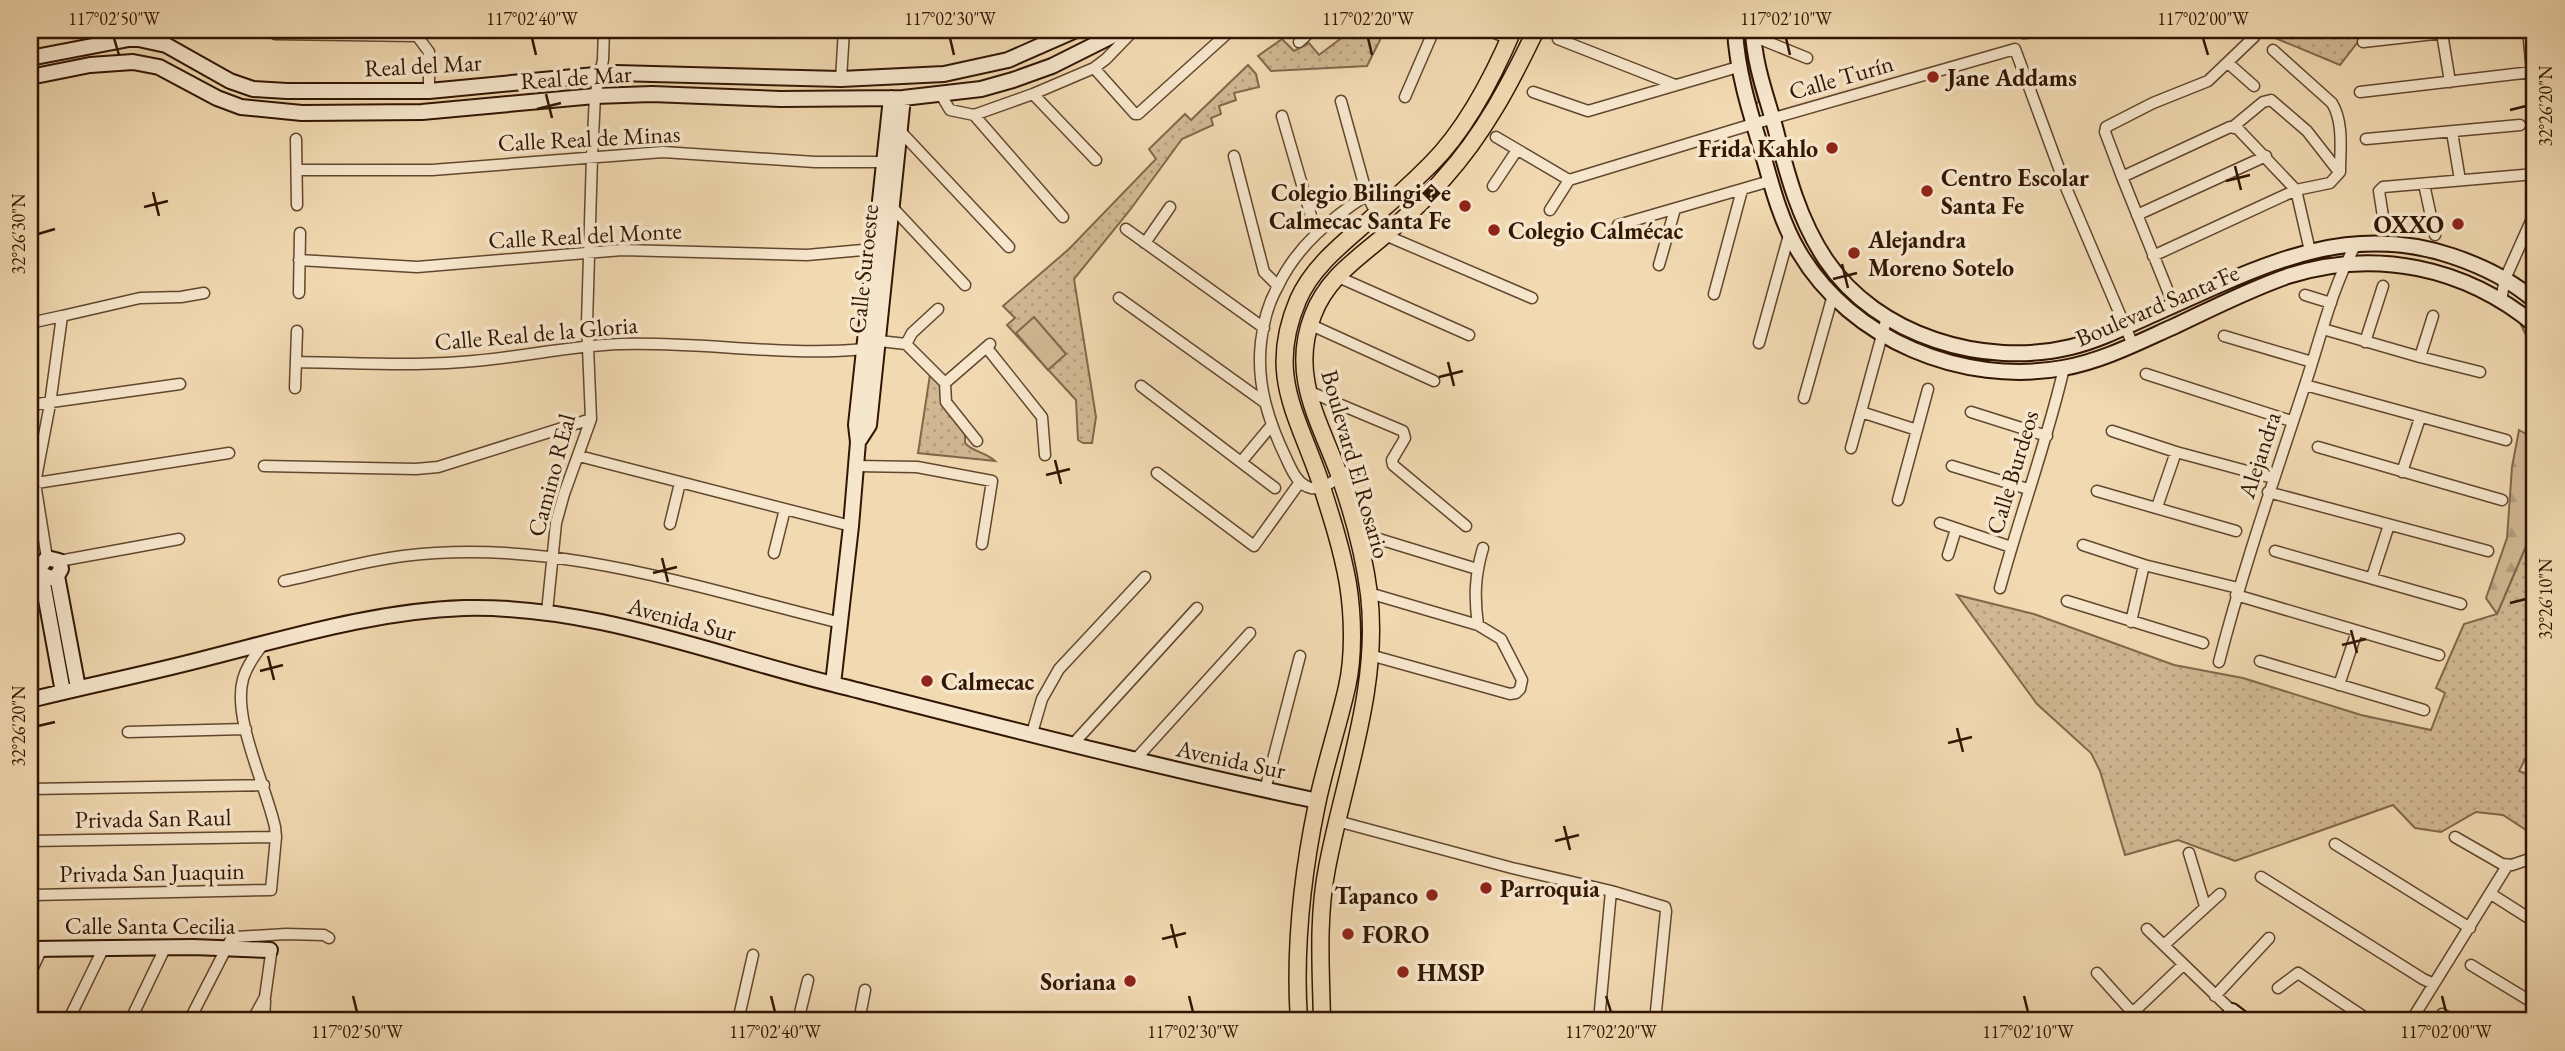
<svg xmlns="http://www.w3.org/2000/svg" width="2565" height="1051" font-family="'EB Garamond',serif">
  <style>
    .grass { fill: url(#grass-dots); stroke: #82674b; stroke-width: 2 }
    .forest { fill: url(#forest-firs); stroke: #82674b; stroke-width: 2 }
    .garden { fill: #d1b893; stroke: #82674b; stroke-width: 2 }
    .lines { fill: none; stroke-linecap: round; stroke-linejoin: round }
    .street-casing { stroke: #62472e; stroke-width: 13 }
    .secondary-casing { stroke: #321603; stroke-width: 18 }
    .primary-casing { stroke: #321603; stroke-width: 19 }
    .street { stroke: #f6e6cc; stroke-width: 10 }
    .secondary { stroke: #f6e6cc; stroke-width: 14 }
    .primary { stroke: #f1d9b1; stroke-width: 16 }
    .ticks { fill: none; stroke: #321603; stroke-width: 2.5 }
    .poi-dot { fill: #8f2418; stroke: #f6e6cc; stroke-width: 2.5 }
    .labels { text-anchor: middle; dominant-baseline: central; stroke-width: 7; stroke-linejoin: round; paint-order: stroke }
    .street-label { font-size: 24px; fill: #321603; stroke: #f6e6cc }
    .poi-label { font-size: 24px; font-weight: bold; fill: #321603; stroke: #f6e6cc; text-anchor: start }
    .neatline { fill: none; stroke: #321603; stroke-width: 2.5 }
    .ticks-label { font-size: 18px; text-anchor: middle; fill: #321603 }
  </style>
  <defs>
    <pattern id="grass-dots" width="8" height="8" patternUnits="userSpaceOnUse" patternTransform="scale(1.75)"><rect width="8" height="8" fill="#d1b893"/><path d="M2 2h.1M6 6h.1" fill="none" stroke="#b49d7d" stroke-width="1.8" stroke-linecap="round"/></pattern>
    <pattern id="forest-firs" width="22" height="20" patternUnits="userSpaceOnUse" patternTransform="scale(1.75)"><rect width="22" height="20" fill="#d1b893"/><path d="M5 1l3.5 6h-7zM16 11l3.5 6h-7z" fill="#b49d7d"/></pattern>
  </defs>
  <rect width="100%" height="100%" fill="#f1d9b1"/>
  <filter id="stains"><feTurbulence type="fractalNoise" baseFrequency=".00286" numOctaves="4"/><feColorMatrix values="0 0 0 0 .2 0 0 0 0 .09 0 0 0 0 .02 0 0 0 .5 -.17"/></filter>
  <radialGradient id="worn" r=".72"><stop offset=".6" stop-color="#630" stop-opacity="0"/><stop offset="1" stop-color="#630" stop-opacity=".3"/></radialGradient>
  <path class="grass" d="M1352,30h33l-18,36 -96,5 -13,-15 24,-17 12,12 15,-8 10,12z
    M1738,30h6l2,26 13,45 -2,2h-3z
    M2020,30h65l-62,9z
    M2256,30h111l-27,35z
    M1248,65l8,9 3,13 -25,6 2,7 -17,6 2,8 -10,4 2,7 -31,14 -52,71 -56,69 22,138 -4,26h-9l-5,-3 -2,-40 -69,-75 8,-7 -12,-12 66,-57 87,-90 -7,-10 36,-35 6,6z
    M931,368l12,12 -1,21 23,33v9c9,10 21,9 30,18l-77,-8z
    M2535,525v215l-16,31 16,6v59l-32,-21 -27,-3 -35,20 -26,-4 -22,-23 -158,56 -57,-21 -53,15 -25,-84 -9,-18 -54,-49 -80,-109 77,19 140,51 69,13 118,37 70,15 14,-37 -9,-5 28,-64 33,-10z"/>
  <path class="forest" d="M2517,317l18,19v28l-6,-23z
    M2519,430l16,9v86l-38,89 -11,-16 21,-60 5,-71z"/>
  <path class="garden" d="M1034,317l32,37 -18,16 -32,-37z"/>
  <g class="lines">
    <g class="street-casing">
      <path id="street" d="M1488,30l21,9
        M1702,30h1
        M2528,30l7,72
        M459,32l22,-2
        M415,33l14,19v39
        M2442,33l8,49
        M275,34l142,2
        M1753,36l54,22
        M1558,39l117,46
        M1299,42l13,-12
        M2363,42l107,-12
        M2228,63l26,23
        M1094,68l41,46h3l93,-84
        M841,79l3,-49
        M1533,92l55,19 150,-44
        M2360,92l172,-20
        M1033,94l63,66
        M941,95l9,15 24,5 89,102
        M1405,97l29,-67
        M1341,101l26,94 10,20
        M974,115l59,-21 61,-26 12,-9 28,-29
        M1282,116l34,117
        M2234,126l29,-24 8,-2 36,31 32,41
        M901,132l108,115
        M2452,132l8,48
        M1496,137l73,43 184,-56 262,-75 52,141 66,155
        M296,139l1,66
        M2366,139l154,-14
        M1234,156l30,116 14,14
        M297,170h135l231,-18 152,10h69
        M2122,177l-17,-45 1,-5 47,-24 55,-22 46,-44
        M2424,184l11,51
        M1493,186l24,-36
        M892,207l73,78
        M1550,210l19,-30
        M2137,215l129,-59
        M2384,223l-5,-32 4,-4 152,-13
        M1618,225l152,-44
        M1126,229l138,99
        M1385,235l147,63
        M1145,243l25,-36
        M2153,256l143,-66 34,-7 10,-11c0,-22 4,-49 -8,-69l-59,-53
        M299,260l118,7 205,-17 185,5 67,-6
        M1659,265l16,-56
        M1336,276l133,59
        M299,293l1,-60
        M1714,294l28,-104
        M2305,295l26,8
        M1119,298l145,104
        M2501,300l4,-21 30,-67
        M2174,306l-52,-129 108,-50 8,2 58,61 14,61
        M30,323l32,-7
        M1309,324l125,57
        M2323,329l97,28 60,15
        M2224,336l88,26
        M879,341l27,3
        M2365,342l18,-56
        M1759,343l30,-108
        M906,344l39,39 1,19 31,39
        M906,344l6,-11 26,-24
        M987,348l55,69 3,38
        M2420,357l13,-41
        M296,362c55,1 110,4 165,0 53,-3 105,-16 159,-18 81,-3 163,13 244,5
        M2146,374l145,47
        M945,383l45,-39
        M2305,385l201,55
        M1141,386l134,102
        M295,388l2,-57
        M1308,391l95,40 2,7 -13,22 1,5 73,61
        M1804,398l29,-103
        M30,405l150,-21
        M1861,412l56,18
        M1971,412l76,24
        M2112,431l64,21 97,26
        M2318,447l184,53
        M1851,448l36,-131
        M579,456l272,70
        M1241,462l30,-36
        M264,466l152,3 22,-2 153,-48
        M856,466l61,1 75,14 -10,63
        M1952,466l76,23
        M2402,472l18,-54
        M1157,473l97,73 46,-64
        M1340,477c-9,5 -18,13 -29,11 -13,-3 -19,-17 -24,-28 -18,-37 -31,-76 -26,-118 2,-19 8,-40 17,-56 19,-40 53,-68 89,-91
        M30,484l199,-31
        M2097,491l139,40
        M2268,492l220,59
        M1898,500l30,-111
        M2157,507l19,-55
        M1940,523l71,24
        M670,524l10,-41
        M1356,532l121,37
        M2083,545l61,20 94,23
        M2275,551l186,53
        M774,553l11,-44
        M1948,555l8,-26
        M47,558l-12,-75 15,-79 12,-88 78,-18 41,-1 23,-4
        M59,561l120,-22
        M2372,577l17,-52
        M284,581c39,-8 79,-20 119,-25 149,-19 295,32 438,67
        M2000,588c20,-74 47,-146 64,-220
        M1369,593l109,32 23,14 21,41 -2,9 -4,4 -6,1 -140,-39
        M2236,595l203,60
        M2067,601l136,42
        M547,612l9,-89 8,-29 27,-75 -4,-96 5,-166 3,-61 8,-36 1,-30
        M2131,622l13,-57
        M1478,625c-4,-28 -3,-50 5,-77
        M2260,661l164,49
        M2219,662c24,-94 56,-185 86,-277 16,-48 27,-98 51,-141
        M2339,685l18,-54
        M128,732l118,-3
        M1032,733l10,-34 17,-30 86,-92
        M1073,744l124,-136
        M1134,761l116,-128
        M30,789l234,-4
        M1265,790l35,-134
        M1337,821l175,47 99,23 54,16 1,4 -11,110
        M2455,837l47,27 10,1 23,-8
        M30,841l246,-4
        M2335,844l135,84
        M2189,853l16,53
        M2261,877l162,102 11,5
        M2491,894l44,28
        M33,895l238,-5 5,-53 -1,-10c-9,-41 -43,-109 -32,-148 4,-14 13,-26 22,-37
        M2147,929l85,82
        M2164,945l56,-51
        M2471,965l64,39
        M2097,973l35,39
        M30,974l12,-26
        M2278,988l20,-15 72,48
        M2215,996l54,-58
        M2442,1014l13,7
        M68,1021l36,-74
        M130,1021l35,-73
        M189,1021l41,-80 6,-4 50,-3 38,1 5,3
        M252,1021l13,-24 6,-43 -1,-4
        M264,1021l1,-20
        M738,1021l15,-66
        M798,1021l10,-41
        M859,1021l6,-31
        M1599,1021l12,-130
        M2124,1021l59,-56
        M2411,1021l96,-155"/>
    </g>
    <g class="secondary-casing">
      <path id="secondary" d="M1735,30c2,40 14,79 26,118 10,35 19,72 38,104 52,88 164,134 264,116 40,-7 78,-27 114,-43 36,-17 73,-36 111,-49 87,-28 177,-9 247,49
        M1753,30c1,33 13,65 22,97 12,47 24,93 51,133 51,76 158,108 245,87 29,-7 56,-21 83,-33 98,-43 188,-95 298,-58 30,10 59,24 83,45
        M30,58l104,-20 32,7 64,36 23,8 34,2h142l187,-18 225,6 103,-5 64,-14 68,-30
        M30,77l60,-12 43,-3 26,5 58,31 24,9 61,6 120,-1 173,-16 57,-2 128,5 123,-1 78,-9 32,-9 39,-14 72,-36
        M858,442l11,-17 34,-327
        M42,574l8,4 7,-2 4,-7 -2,-8 -12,-3 -7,9 23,125
        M57,576l21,112
        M833,684l18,-158 7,-84 -2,-17 35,-327
        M30,700c60,-15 121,-27 181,-43 83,-21 166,-46 253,-49 128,-3 247,46 369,76 161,41 322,83 485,117
        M30,949l163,-2 77,3
        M2227,1021l5,-10 13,10"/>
    </g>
    <g class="primary-casing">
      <path id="primary" d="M1299,1021c-5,-73 3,-145 18,-217 8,-39 21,-77 30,-117 7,-31 6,-71 1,-103 -6,-35 -18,-72 -29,-106 -23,-66 -52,-105 -21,-178 15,-35 48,-59 76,-84 20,-16 39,-34 57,-52 36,-36 62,-87 82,-134
        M1322,1021c-1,-51 -5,-102 5,-153 17,-90 53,-182 42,-274 -5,-40 -16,-80 -29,-117 -20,-56 -51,-101 -27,-162 14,-37 43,-55 72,-80 21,-18 41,-36 59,-57 40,-44 67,-96 92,-148"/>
    </g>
    <use href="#street" class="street"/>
    <use href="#secondary" class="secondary"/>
    <use href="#primary" class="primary"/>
  </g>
  <path class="ticks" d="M114,38l5,17M532,38l4,17M950,38l4,17M1368,38l4,17M1786,38l4,17M2203,38l5,17M546,94l6,24M537,109l24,-6M2510,110l16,-4M2235,166l6,24M2226,181l24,-6M153,192l6,24M144,207l24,-6M38,234l17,-5M1842,264l6,24M1833,279l24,-6M1448,362l6,24M1439,377l24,-6M1055,460l6,24M1046,475l24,-6M662,558l6,24M653,573l24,-6M2510,603l16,-4M2351,630l6,23M2342,645l24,-6M268,656l6,24M260,671l23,-6M38,726l17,-4M1957,728l6,24M1948,743l24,-6M1564,826l6,24M1555,841l24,-6M1171,924l6,24M1162,939l24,-6M353,996l4,16M771,996l4,16M1189,996l4,16M1606,996l5,16M2024,996l4,16M2442,996l4,16"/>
  <g class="poi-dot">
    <circle cx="1933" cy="77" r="7"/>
    <circle cx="1832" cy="148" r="7"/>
    <circle cx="1927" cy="191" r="7"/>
    <circle cx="1465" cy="206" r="7"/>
    <circle cx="2458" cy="224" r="7"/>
    <circle cx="1494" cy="230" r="7"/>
    <circle cx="1854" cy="253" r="7"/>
    <circle cx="927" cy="681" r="7"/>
    <circle cx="1486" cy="888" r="7"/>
    <circle cx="1432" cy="895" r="7"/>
    <circle cx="1348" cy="934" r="7"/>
    <circle cx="1403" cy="972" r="7"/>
    <circle cx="1130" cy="981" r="7"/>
  </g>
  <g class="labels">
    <g class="street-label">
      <text transform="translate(423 65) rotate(-3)">Real del Mar</text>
      <text transform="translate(576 77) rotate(-4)">Real de Mar</text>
      <text transform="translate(1841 77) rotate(-16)">Calle Turín</text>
      <text transform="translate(589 138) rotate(-3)">Calle Real de Minas</text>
      <text transform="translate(585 235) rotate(-3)">Calle Real del Monte</text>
      <text transform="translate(863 269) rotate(-84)">Calle Suroeste</text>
      <text transform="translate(2157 305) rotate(-23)">Boulevard Santa Fe</text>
      <text transform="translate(536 333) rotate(-5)">Calle Real de la Gloria</text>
      <text transform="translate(2259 455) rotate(-72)">Alejandra</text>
      <text transform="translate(1356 464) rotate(74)">Boulevard El Rosario</text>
      <text transform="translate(2012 472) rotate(-73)">Calle Burdeos</text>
      <text transform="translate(551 475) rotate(-75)">Camino REal</text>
      <text transform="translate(682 619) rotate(15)">Avenida Sur</text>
      <text transform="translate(1231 759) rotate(12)">Avenida Sur</text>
      <text transform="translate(153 818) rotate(-1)">Privada San Raul</text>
      <text transform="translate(152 872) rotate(-1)">Privada San Juaquin</text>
      <text x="150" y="925">Calle Santa Cecilia</text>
    </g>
    <g class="poi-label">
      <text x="1947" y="77">Jane Addams</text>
      <text x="1818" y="148" text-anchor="end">Frida Kahlo</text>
      <text x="1941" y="177">Centro Escolar<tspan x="1941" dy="28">Santa Fe</tspan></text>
      <text x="1451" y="192" text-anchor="end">Colegio Bilingi�e<tspan x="1451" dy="28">Calmecac Santa Fe</tspan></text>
      <text x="2444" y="224" text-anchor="end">OXXO</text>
      <text x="1508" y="230">Colegio Calmécac</text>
      <text x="1868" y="239">Alejandra<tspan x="1868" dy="28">Moreno Sotelo</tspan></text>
      <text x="941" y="681">Calmecac</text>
      <text x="1500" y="888">Parroquia</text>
      <text x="1418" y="895" text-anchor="end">Tapanco</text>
      <text x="1362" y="934">FORO</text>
      <text x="1417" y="972">HMSP</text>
      <text x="1116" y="981" text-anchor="end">Soriana</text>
    </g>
  </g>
  <rect width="2565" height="1051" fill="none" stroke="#f1d9b1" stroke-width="77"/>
  <rect x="38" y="38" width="2488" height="974" class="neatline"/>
  <g class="ticks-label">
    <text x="114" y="25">117°02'50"W</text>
    <text x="532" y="25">117°02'40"W</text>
    <text x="950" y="25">117°02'30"W</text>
    <text x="1368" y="25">117°02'20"W</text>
    <text x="1786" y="25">117°02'10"W</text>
    <text x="2203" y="25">117°02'00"W</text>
    <text transform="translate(2546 106) rotate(-90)" y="6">32°26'20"N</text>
    <text transform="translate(19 234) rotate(-90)" y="6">32°26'30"N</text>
    <text transform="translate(2546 599) rotate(-90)" y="6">32°26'10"N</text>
    <text transform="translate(19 726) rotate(-90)" y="6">32°26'20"N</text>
    <text x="357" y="1038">117°02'50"W</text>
    <text x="775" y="1038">117°02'40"W</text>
    <text x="1193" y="1038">117°02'30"W</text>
    <text x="1611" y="1038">117°02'20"W</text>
    <text x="2028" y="1038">117°02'10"W</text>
    <text x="2446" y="1038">117°02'00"W</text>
  </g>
  <rect width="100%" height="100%" filter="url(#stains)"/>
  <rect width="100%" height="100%" fill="url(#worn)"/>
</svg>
